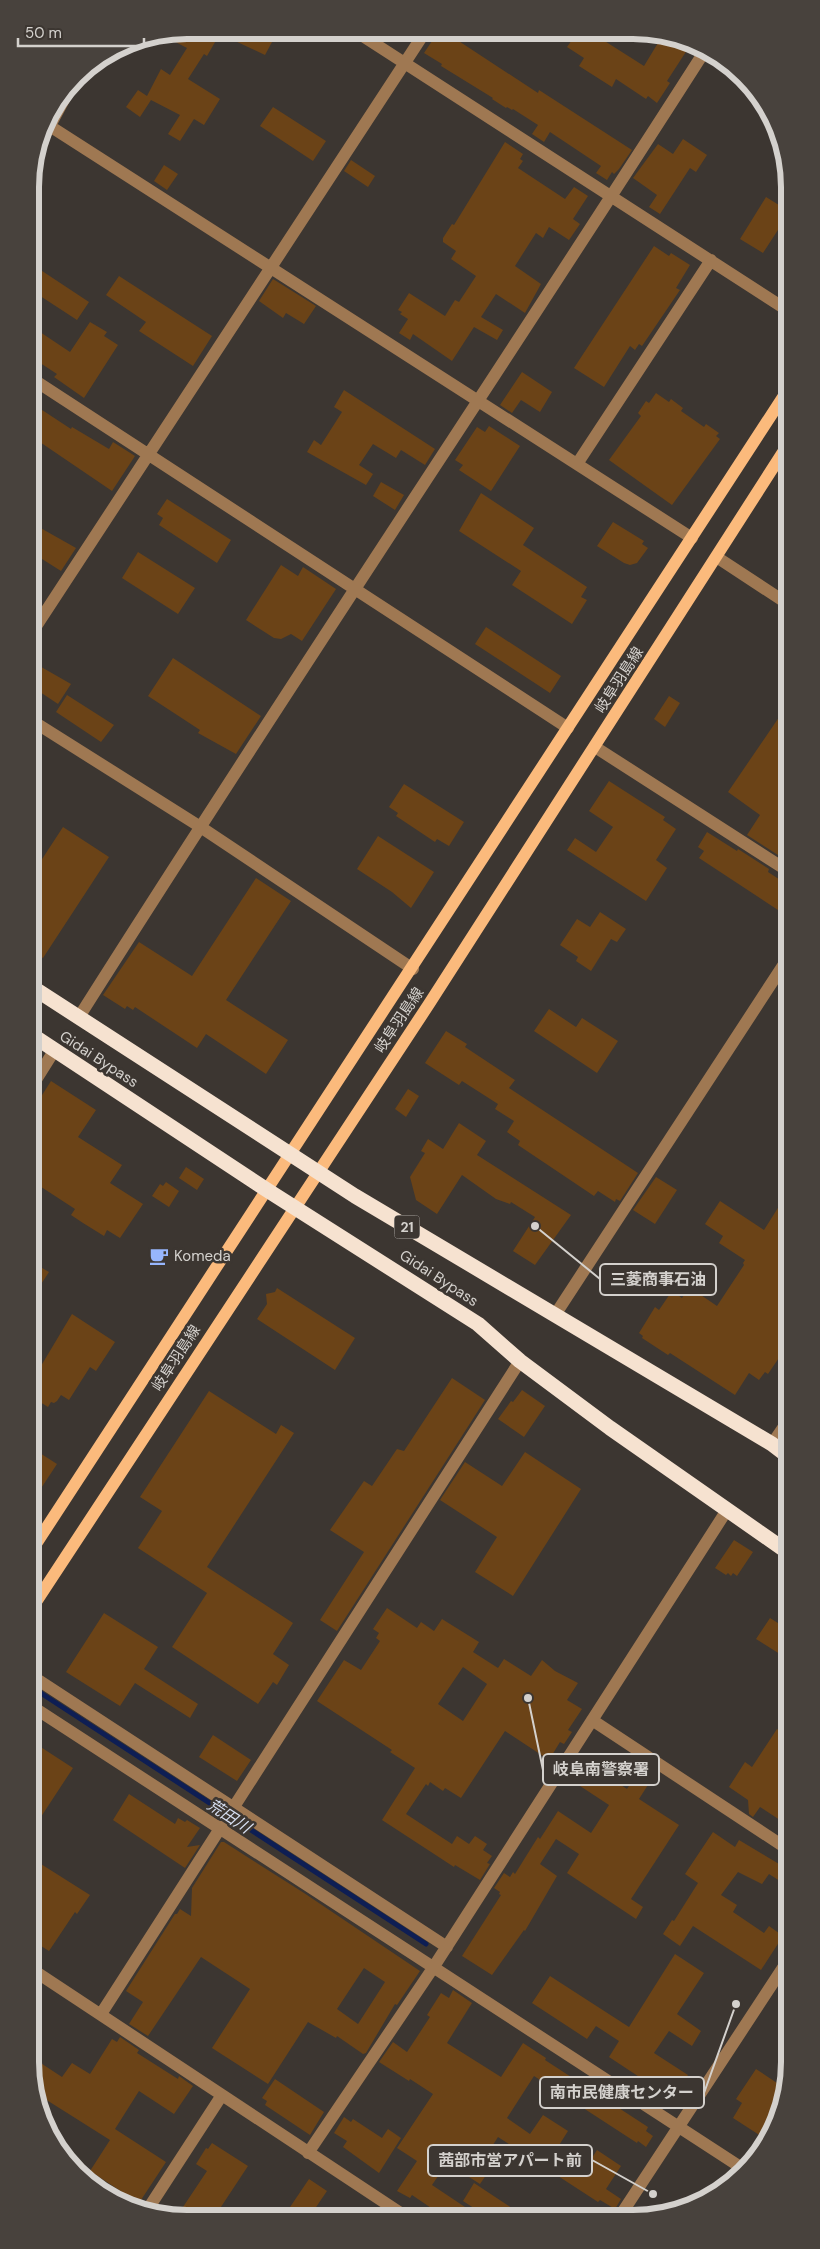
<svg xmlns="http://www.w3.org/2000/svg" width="820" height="2249" font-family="'DM Sans','Noto Sans JP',sans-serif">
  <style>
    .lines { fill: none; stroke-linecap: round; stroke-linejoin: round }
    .stream { stroke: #0e1e54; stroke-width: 5 }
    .building { fill: #6b4317; fill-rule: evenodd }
    .minor { stroke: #9f7852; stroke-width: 12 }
    .major { stroke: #fbba7c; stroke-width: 12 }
    .highway { stroke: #f6e2d0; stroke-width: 15 }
    .labels { text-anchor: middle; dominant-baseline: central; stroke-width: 5; stroke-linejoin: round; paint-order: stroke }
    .shield { fill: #3c3631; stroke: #a6a29e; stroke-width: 1 }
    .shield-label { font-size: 14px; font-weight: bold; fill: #d4d1cd }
    .street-label { font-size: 15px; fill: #d4d1cd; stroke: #3c3631 }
    .poi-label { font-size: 15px; fill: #d4d1cd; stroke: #3c3631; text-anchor: start }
    .water-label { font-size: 16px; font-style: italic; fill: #d7dff1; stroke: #3c3631 }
    .rim { fill: none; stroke: #d4d1cd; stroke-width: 6 }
    .leader { fill: none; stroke: #d4d1cd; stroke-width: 2 }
    .callout-dot { fill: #d4d1cd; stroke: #3c3631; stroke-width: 2 }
    .callout { fill: #3c3631; stroke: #d4d1cd; stroke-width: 2 }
    .callout-label { font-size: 16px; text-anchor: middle; font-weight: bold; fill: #d4d1cd }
  </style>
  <rect width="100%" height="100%" fill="#3c3631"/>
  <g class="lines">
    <path class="stream" d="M33,1688l393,256"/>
  </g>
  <path class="building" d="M187,30h35l-15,26 -3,-2 -16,25 32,20 -16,26 -10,-6 -14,22 -12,-7 12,-19 -29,-15 -11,17 -14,-10 12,-17 9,6 14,-27 9,6 17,-27 -25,-13z
    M239,30l28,1h11l-13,24 -32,-15z
    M438,32h7l93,61 1,-3 93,60 -13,19 -5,5 -2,-2 -5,8 -11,-7 5,-7 -51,-34 -6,10 -12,-8 6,-9 -25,-16 -1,1 -5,-3 -1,1 -14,-9 1,-1 -52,-32 1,-2 -18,-11z
    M577,33h15l52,33 20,-33 27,11 -24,37 3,2 -13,20 -9,-7 -2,3 -30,-20 -4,8 -33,-21 5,-8 -17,-11z
    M273,107l53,34 -13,20 -53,-35z
    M683,139l24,16 -11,17 -6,-4 -30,46 -11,-7 8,-12 -24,-17 25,-34 15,10z
    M505,142l18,12 -3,5 3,2 -5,7 47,31 9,-12 14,9 -15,23 7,5 -11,16 -20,-13 -6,11 -7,-5 -21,33 26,18 -16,29 -29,-19 -15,23 22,13 -6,10 -23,-13 -22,34 -39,-27 -3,6 -11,-7 9,-14 -8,-5 2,-2 -4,-2 11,-17 36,23 10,-16 4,2 17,-26 -25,-17 5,-8 -13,-9v-4l9,-14 2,1z
    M351,160l24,16 -7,11 -24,-16z
    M164,165l14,9 -11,16 -13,-9z
    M766,197l21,13v6l-24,37 -23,-14z
    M654,246l15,10 2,-3 19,12 -14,23 4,2 -38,56 -3,-2 -4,6 -5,-4 -26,41 -30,-19z
    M30,263l59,39 -12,18 -46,-30z
    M119,276l93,60 -19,30 -54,-35 7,-9 -40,-27z
    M273,279l43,27 -12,18 -18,-11 -3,5 -24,-17z
    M90,322l17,10 -3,4 14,9 -34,53 -30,-21 3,-3 -26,-17v-31l39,26z
    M522,372l30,20 -12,20 -19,-12 -9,13 -12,-8z
    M344,390l91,59 -10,16 -24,-15 -5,8 -23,-14 -14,21 14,9 -7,11 -59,-33 7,-12 7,5 21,-33 -8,-5z
    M656,393l13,9 2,-3 12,9 -2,3 23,16 2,-3 13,9 -3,3 4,3 -48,66 -63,-45 32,-44 -3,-3 8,-12 3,2z
    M36,406l35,23 1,-2 37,22 4,-7 22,14 -23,35 -81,-55v-22z
    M489,426l31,20 -29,45 -32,-21 4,-5 -8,-5 22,-33 8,5z
    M381,482l23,13 -9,15 -22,-14z
    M481,493l53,35 -11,17 64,42 -6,10 6,3 -15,24 -60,-39 9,-14 -62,-40z
    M167,499l64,41 -14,23 -58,-38 4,-7 -6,-4z
    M613,522l31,19 -2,3 6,4 -11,15 -7,2 -6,-2 -27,-17z
    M37,526l39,22 -15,23 -19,-12 -11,15v-39z
    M138,552l57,36 -17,26 -56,-36z
    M281,565l17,11 5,-9 33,22 -34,52 -11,-7 -10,5 -7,-1 -28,-18z
    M486,627l75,49 -11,17 -75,-49z
    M173,658l88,58 -25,38 -38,-21 2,-3 -52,-34z
    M36,664l35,20 -13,20 -27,-18v-14z
    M67,695l47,30 -13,17 -45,-30z
    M669,696l11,7 -15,24 -11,-8z
    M788,704v135l-10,16 -31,-20 13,-20 -32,-23z
    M609,781l56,36 -2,3 13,9 -20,31 11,8 -21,33 -79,-51 8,-12 21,14 17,-25 -24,-16z
    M404,784l60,38 -15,24 -12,-7 -2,3 -39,-26 2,-3 -9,-6z
    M63,827l46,30 -66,101 -12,-7v-75z
    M707,832l30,19 1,-2 31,20 -1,3 20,13v15l-7,12 -82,-54 5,-7 -6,-4z
    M378,836l56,36 -23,36 -19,-16 -35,-23z
    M256,878l35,23 -65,99 62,40 -22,34 -60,-40 -9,14 -62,-41 -2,3 -6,-4 -2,3 -22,-14 36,-53 53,34z
    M600,912l26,17 -9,13 -6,-3 -20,32 -15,-10 2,-4 -18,-12 17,-26 13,8z
    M549,1009l27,18 6,-9 36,23 -21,32 -63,-42z
    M446,1031l21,13 -2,3 50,33 -6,8 129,85 -18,28 -4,-2 -1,3 -17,-11 -4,5 -76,-51 2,-4 -13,-9 7,-11 -19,-12 3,-5 -36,-23 -3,4 -34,-22z
    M51,1081l45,29 -18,27 44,28 -12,18 33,21 -23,34 -13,-8 -3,6 -21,-13 -12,-8 4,-6 -43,-28v-70z
    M408,1089l11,7 -13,21 -11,-8z
    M459,1123l27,18 -9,14 94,60 -36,50 -22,-14 22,-34 -24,-15 -1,2 -14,-5 -34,-24 -25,39 -21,-14 -6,-23 15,-24 -4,-2 7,-12 15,10z
    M186,1167l18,12 -7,11 -18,-12z
    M656,1177l21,13 -22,34 -22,-14z
    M166,1182l13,9 -10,16 -17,-11 8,-12 3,2z
    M788,1192l1,151 -21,31 -3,-2 -6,8 -10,-7 -14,22 -65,-42 -2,2 -26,-17 1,-2 -4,-3 16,-26 4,3 13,-19 10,7 7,-11 28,19 27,-41 -1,-2 2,-3 -26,-17 4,-7 -18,-12 15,-23 44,29z
    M37,1265l12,7 -17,26v-24z
    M277,1288l78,50 -20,32 -78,-51 10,-15 -1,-10 9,-2z
    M72,1314l43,28 -19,29 -6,-4 -21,33 -8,-5 -4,6 -3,2 -3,-1 -3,5 -16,-10v-16z
    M452,1378l33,22 -148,231 -17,-11 44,-68 -34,-22 34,-49 8,5 25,-37 7,2z
    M522,1390l23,16 -21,31 -26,-18 13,-18 2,1z
    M209,1391l67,43 5,-9 13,8 -87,134 86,56 -20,31 16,11 -12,20 -4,-3 -15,22 -86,-57 35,-54 -69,-45 24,-37 -22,-14z
    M32,1448l25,16 -25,38z
    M525,1452l56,37 -68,107 -38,-24 22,-35 -57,-37 25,-38 37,24z
    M734,1540l19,12 -16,24 -4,-3 -2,3 -3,-3 -2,2 -11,-7z
    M387,1608l30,20 4,-6 13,9 8,-12 37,23 -6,10 25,16 6,-9 27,17 11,-16 13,11 23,12 -11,17 15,9 -14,21 4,2 -8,12 -4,-2 -11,18 -44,-29 -44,67 -16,-10 -2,3 -13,-9 -2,4 -2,-2 -20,30 46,30 5,-8 12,8 6,-8 12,8 -4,6 9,6 -5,7 3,1 -10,16 -25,-15 -1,2 -72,-47 33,-52 -25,-16 2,-2 -75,-49 27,-41 17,10 19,-29 -4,-3 3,-5 -6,-4zM463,1667l24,17 -24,37 -25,-17z
    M104,1613l54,34 -14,22 54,35 -8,14 -55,-35 -15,23 -54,-34z
    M770,1618l19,12v16l-6,10 -27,-17z
    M777,1729l12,8v89l-29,-19 -7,10 -4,-3 -1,-14 -19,-13 16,-25 7,5z
    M213,1735l38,25 -14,21 -38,-24z
    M33,1742l40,26 -40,61z
    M589,1764l38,25 13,-20 13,8 -14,22 40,26 -48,74 12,8 -7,12 -69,-46 12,-19 -23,-15 -16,25 17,12 -32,55 -1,-1 -32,45 -30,-19 39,-61 -2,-1 1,-2 -6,-4 10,-15 6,4 3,-5 2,2 23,-37 2,2 18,-28 33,22 18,-28 -32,-21z
    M129,1794l46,30 3,-6 7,4 2,-2 13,8 -13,19 13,-2 -15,23 -72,-48z
    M713,1832l22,15 4,-7 50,30v17l-20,-13 -7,10 -24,-12 -17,23 16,10 -4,7 31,21 5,-7 14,10 -22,34 -68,-44 -13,20 -17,-12 9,-14 2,1 24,-38 -13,-9z
    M221,1842h3l80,51 116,78 -23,34 -2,-1 -29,49 -3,1 -26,-18 -1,2 -28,-16 -40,62 -56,-36 38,-59 -49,-32 -53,79 -19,-12 14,-22 -17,-11 49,-77h2l3,-5 11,7 1,-28zM364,1968l21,14 -27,42 -21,-15z
    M33,1859l57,36 -13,19 -2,-2 -26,39 -8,-5 -8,14z
    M675,1954l29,19 -27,41 24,17 -9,15 -23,-15 -15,22 34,22 -20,32 -20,-13 5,-8 -44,-29 10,-16 -23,-15 -9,13 -55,-36 18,-27 79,51z
    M453,1990l19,13 -25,40 54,34 22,-34 23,15 -1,2 103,67 -2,4 7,5 -7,11 -8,-6 -1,2 -103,-67 -27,42 23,16 13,-19 25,16 -12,19 29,19 12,-19 24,16 -15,23 15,10 -6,10 -15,-9 -2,2 -100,-65 -16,25 9,6 -11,16 -33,-21 -15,22 33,22 -7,9h-15l-31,-21 -2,3 -13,-7 20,-30 -20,-13 36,-54 -23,-15 -1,2 -30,-19 14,-20 14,10 23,-35 -3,-2 14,-22 8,5z
    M120,2037l19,13 -2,3 41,26 1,-3 14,10 -19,28 -35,-23 -24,38 51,33 -27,41 -49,-32 20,-31 -65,-41 -6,9 -6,-15v-35l29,19 10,-14 18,11 22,-35 5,3z
    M756,2069l30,20 -8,33 -11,18 -34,-22 9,-15 -6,-4z
    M275,2079l49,33 -14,23 -45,-30 2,-4 -5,-3z
    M344,2117l7,5 2,-3 29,19 6,-9 13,9 -22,35 -36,-26 4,-6 -13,-8z
    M212,2143l36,23 -33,50h-38l30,-45 -11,-7 10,-16 2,1z
    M309,2179l18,12 -17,25h-26z
    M474,2183l50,33h-38l-23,-15z"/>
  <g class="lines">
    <path class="minor" d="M355,31l432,279
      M45,123l647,415
      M38,148l36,-67
      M31,378l537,350
      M577,464l134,-204
      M718,558l70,46
      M31,634l394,-602
      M31,720l168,106 214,143
      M595,747l193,124
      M79,1017c205,-325 420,-644 627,-968
      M32,1086l22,-35
      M555,1315l233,-357
      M772,1444l17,-25
      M32,1676l415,271
      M33,1707l712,463
      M592,1720l197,130
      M33,1970l372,246
      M101,2014l419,-653
      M308,2153l125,-185 294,-458
      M146,2212l76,-117
      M620,2216l170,-259"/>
    <path class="major" d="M32,1550l755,-1159
      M32,1608l397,-604 358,-558"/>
    <path class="highway" d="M32,987l323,209 417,248 17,13
      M32,1035l235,155 211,134 42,37 90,67 179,125"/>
  </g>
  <defs>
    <g id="cafe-bare" transform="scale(1.5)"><path d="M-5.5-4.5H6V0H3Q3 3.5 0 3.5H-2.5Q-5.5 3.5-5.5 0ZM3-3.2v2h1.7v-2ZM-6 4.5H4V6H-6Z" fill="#97b6fd" stroke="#3c3631" stroke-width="2.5" paint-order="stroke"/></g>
  </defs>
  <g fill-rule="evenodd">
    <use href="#cafe-bare" x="159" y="1256"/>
  </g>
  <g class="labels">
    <rect class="shield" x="394.5" y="1215.5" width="25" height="23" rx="4"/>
    <g class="shield-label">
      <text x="407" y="1227">21</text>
    </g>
    <g class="street-label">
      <text transform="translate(619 680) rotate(-57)">岐阜羽島線</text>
      <text transform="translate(399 1020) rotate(-56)">岐阜羽島線</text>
      <text transform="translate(99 1059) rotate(33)">Gidai Bypass</text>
      <text transform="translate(439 1278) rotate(33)">Gidai Bypass</text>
      <text transform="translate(176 1358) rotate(-57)">岐阜羽島線</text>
    </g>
    <g class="poi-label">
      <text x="174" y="1256">Komeda</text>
    </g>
    <g class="water-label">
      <text transform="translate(229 1816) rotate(33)">荒田川</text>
    </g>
  </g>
  <path d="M0 0H820V2249H0ZM187 39H633A148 148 0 0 1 781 187V2062A148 148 0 0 1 633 2210H187A148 148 0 0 1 39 2062V187A148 148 0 0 1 187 39Z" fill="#48423d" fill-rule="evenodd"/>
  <path class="rim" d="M187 39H633A148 148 0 0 1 781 187V2062A148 148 0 0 1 633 2210H187A148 148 0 0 1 39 2062V187A148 148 0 0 1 187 39Z"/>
  <path class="leader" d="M535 1226L600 1279M528 1698L543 1770M736 2004L704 2093M653 2194L592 2160"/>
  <g class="callout-dot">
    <circle cx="535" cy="1226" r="5"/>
    <circle cx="528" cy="1698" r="5"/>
    <circle cx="736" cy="2004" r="5"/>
    <circle cx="653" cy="2194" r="5"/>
  </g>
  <g class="callout">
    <rect x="600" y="1264" width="116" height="31" rx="5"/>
    <rect x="543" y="1754" width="116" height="31" rx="5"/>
    <rect x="540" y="2077" width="164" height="31" rx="5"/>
    <rect x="428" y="2145" width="164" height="31" rx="5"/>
  </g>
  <g class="callout-label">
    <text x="658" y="1285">三菱商事石油</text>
    <text x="601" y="1775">岐阜南警察署</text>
    <text x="622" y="2098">南市民健康センター</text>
    <text x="510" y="2166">茜部市営アパート前</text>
  </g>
  <path d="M18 38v8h126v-8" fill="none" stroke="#d4d1cd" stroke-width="2.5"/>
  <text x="25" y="38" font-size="15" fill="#d4d1cd" stroke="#3c3631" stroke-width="4" paint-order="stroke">50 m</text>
</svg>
